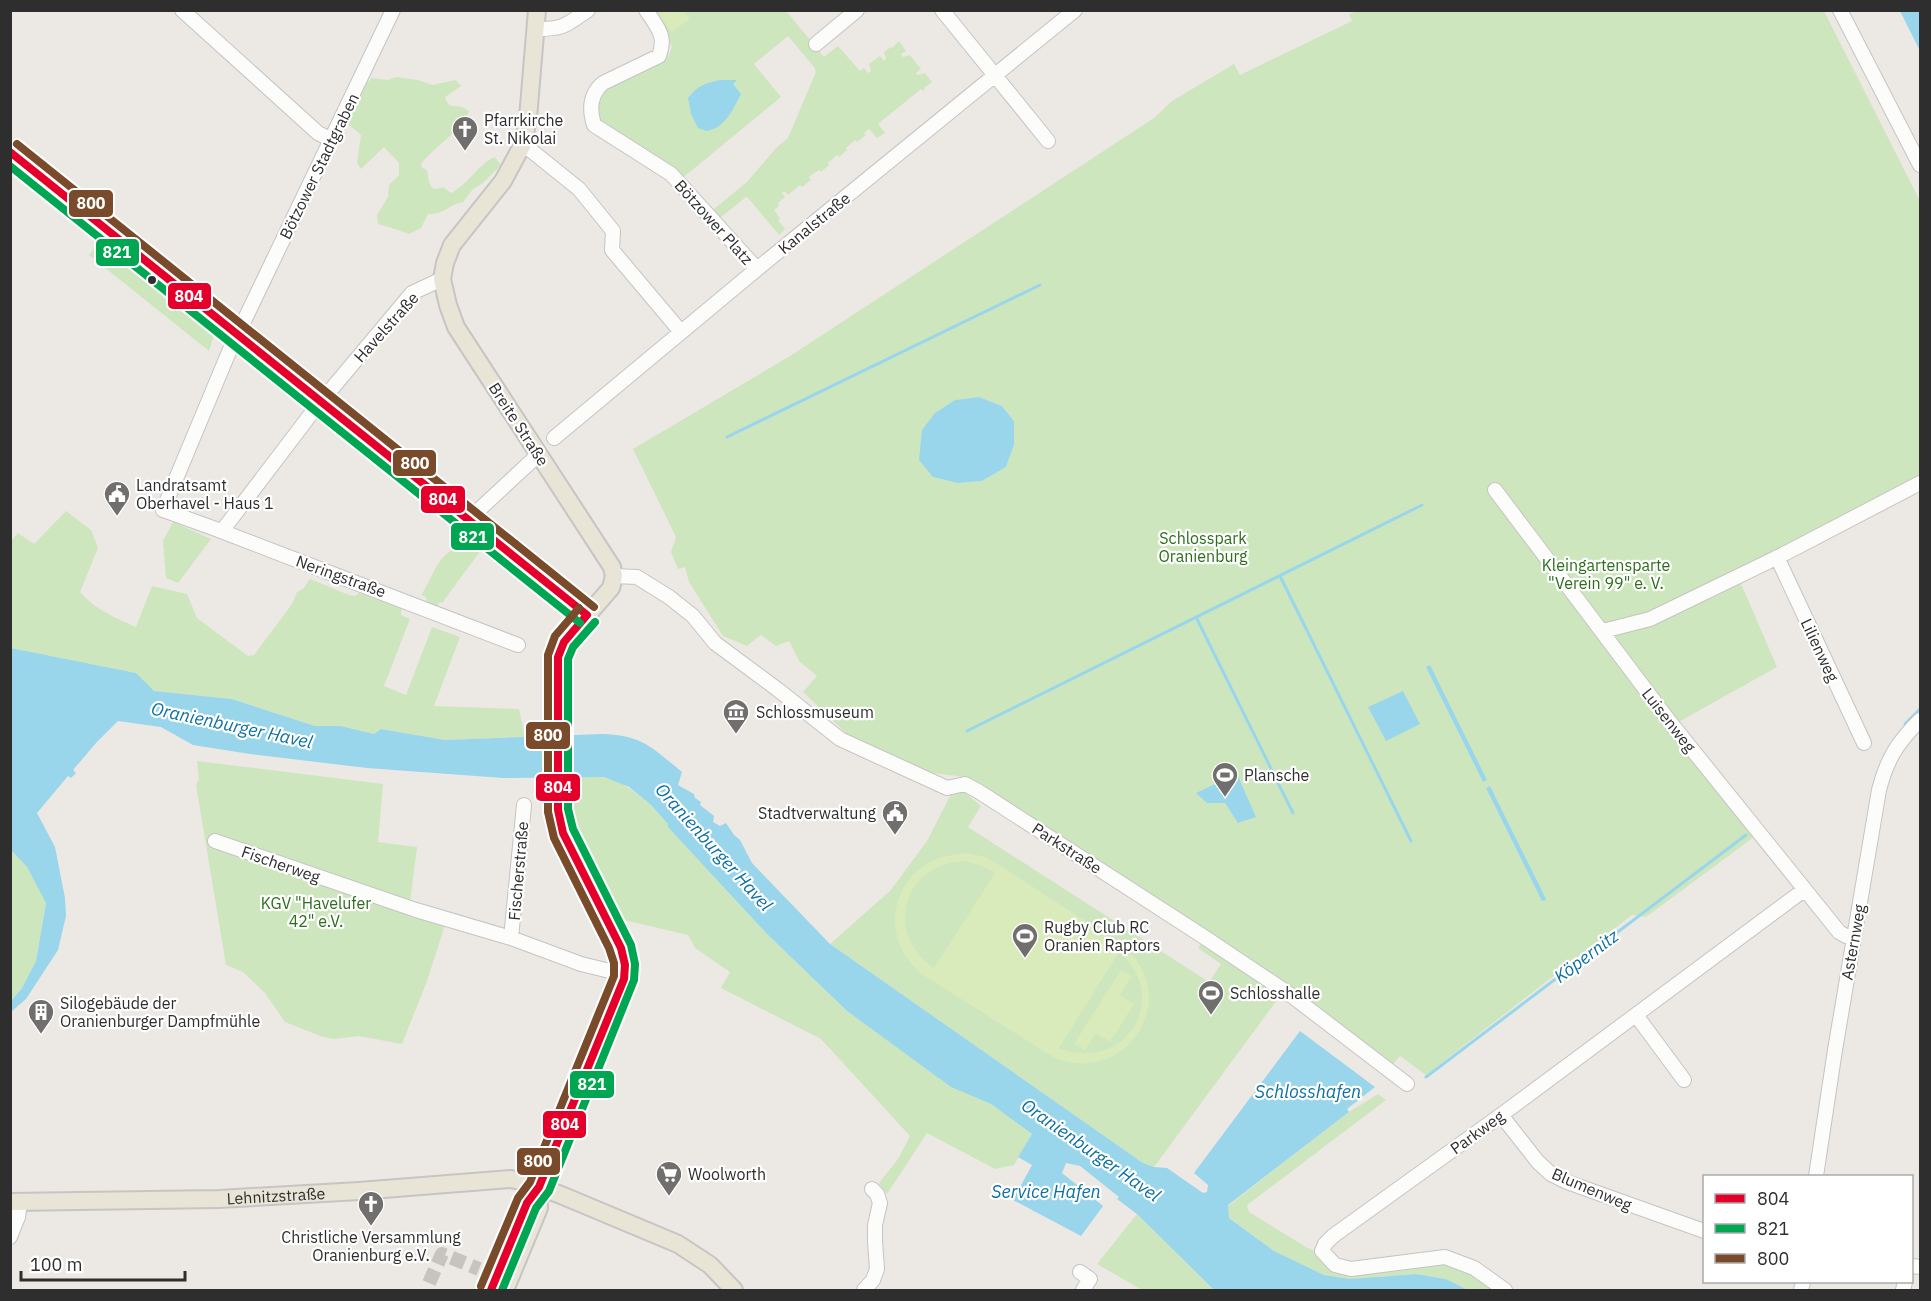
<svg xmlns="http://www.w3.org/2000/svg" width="1931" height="1301" font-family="'IBM Plex Sans',sans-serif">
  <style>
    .green { fill: #cee6be; fill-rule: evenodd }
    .pitch { fill: #d9eabb; fill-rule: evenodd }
    .water { fill: #99d6ec }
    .pier { fill: #ece8e4 }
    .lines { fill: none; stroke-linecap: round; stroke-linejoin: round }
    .stream { stroke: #99d6ec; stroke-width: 3 }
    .minor-tunnel { stroke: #c6c3c0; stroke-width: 14; stroke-dasharray: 14 7; stroke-linecap: butt }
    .minor-casing { stroke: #c5c4c5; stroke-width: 16 }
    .major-casing { stroke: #c6c5c4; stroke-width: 20 }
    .minor { stroke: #fcfcfb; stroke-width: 14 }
    .major { stroke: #e8e4d6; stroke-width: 16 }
    .bus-1-casing { stroke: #fff; stroke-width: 12 }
    .bus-2-casing { stroke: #fff; stroke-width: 12 }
    .bus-3-casing { stroke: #fff; stroke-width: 12 }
    .bus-1 { stroke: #e4002b; stroke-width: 8 }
    .bus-2 { stroke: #00a651; stroke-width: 8 }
    .bus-3 { stroke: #7a4b2a; stroke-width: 8 }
    .bus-dot { fill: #2e2e2e; stroke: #fff; stroke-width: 2 }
    .labels { text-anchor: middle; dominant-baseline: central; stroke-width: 4.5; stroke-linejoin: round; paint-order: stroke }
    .poi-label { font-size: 16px; fill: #2e2e2e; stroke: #fff; text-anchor: start }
    .street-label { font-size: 16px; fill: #2e2e2e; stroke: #fff }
    .park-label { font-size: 16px; fill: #2c6e1b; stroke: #fff }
    .water-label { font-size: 18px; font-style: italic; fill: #0d6fa3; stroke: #fff }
    .line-badge { stroke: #fff; stroke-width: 2 }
    .badge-label { font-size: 16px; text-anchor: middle; font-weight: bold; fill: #fff }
  </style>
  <rect width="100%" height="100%" fill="#ece8e4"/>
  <path class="green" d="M651,11h137l-1,1 37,45 14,-11 22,25 4,-3 4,5 3,-2 -2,-7 11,-8 4,5 2,-3 -2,-6 7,-5 1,1 7,-7 7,10 -5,3 2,3 7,-2 11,14 -5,4 2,2 7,-2 7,9 -8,6 1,1 -2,2 -2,-2 -43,35 7,9 -8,5 -8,-9 -5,4 2,2 -9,7 -2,-2 -9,8 1,2 -8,7 -2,-2 -9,8 1,2 -8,7 -2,-2 -10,7 2,3 -9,7 -2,-2 -12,10 -4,-4 -2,2 3,4 -7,6 1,3 -5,4 6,8 -2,2 7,9 -6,6 -30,-36 -3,-2 -30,24 -7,-8 38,-31 29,-34 12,-10 28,-66 -2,-5 -26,-31 -34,28 27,33 -101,83 -84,-61 3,-26 4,-4 61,-29 5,-5 3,-9z
    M1357,11h467l96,190v280l-181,98 38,88 -102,57 87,107 -116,86 -14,-2 -206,160 -26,-19 -8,9 -139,-105 -287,-183 -43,-5 -75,-37 -45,-43 14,-16 -18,-15 -10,-20 -13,5 -15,-11 -14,11 -24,-10 -34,-54 -4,-15 -7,2 -7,-17 5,-15 -43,-88 157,-93 364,-238 18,-17 62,-37 6,11 112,-54 -3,-7zM979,397l23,9 12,15v24l-8,22 -24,14 -24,2 -3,-83z
    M396,77l22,3 14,5 24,-5 5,6 -16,11c5,13 7,7 17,10 0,0 7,4 7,5 -10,21 -33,33 -48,52l1,4 5,2c2,9 1,24 16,17l8,6c18,-9 26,-28 44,-36l6,8 -19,19 -9,5 -10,13c-17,3 -15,12 -35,12l-7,14 -12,6 -14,-5 -17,-5 -1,-9 11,-18 1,-12 10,-10v-12l-15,-16 -23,22 -4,-6 4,-28 -13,-11c8,-16 10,-35 24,-46l16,2z
    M98,243l116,92 -5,16 -120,-96z
    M66,511l25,19 7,18 -18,44c15,17 35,26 56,35l16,-41 35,8 10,24 51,38 6,-1 38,-51 5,-12 6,-3 7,-10 39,16 6,1 4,-3 43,11 -1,11 9,4 -26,67 22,9 26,-68 28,10 -26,69 85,3 6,28 -80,3 -64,-11 -7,5 -33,-8h-26l-83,-27 -79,-8 -17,-18 -125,-25v-107l7,-8 16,11z
    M173,522l38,17 -33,44 -12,-5 -3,-37z
    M467,532l2,2 3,-2 12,14 -42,57 -2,-1 -4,6 -8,-2 -2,-9 -5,-2c8,-11 11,-23 19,-34 5,-7 12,-11 18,-17 3,-3 6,-8 9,-12z
    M197,761l186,23 -5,58 39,5 -8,63 37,12 -19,59 -25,63 -43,-8 -25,3 -11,-2 -38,-15 -20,-29 -22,-21 -17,-7 -30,-180 3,-6z
    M565,776c44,-1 51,1 85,28l117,130 80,77 104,75 40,18 41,30 -18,31 -19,4 -68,-36 -40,61 -8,-11 19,-24 12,-23 -89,-97 -100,-51 9,-16 -35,-24 -7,-13 -64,-15 -55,-105z
    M963,791l18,15 -13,21 241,155 12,-18 -23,-16 4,-6 78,54 -126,171 -11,-4 -313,-219 60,-53 37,-50 25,-49z
    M11,850l16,17 19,35 -10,59 -14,27 -11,13z
    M1378,1094l8,6 -139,105 2,7 57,35 20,9 10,9 109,-8 60,33h-37l-22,-11 -30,-5 -66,5 -26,-4 -50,-24 -45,-33 -1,-12 121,-94z
    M1137,1214l77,76h-72l-45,-26z"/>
  <path class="pitch" d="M656,11h28l6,8 -19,13z
    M967,853l18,4 16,9 122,80c61,51 4,142 -70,111l-133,-84c-5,-6 -11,-11 -15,-18 -20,-33 -8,-75 25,-93 12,-7 24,-7 37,-9zM964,861l21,6 10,6 -61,95c-50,-34 -32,-104 30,-107zM1119,952c53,45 7,122 -60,96z
    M1121,970l11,6 -12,19 14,9 -24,38 -14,-9 -11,17 -11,-6z"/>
  <path class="water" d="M1900,11h20v40z
    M720,80h17l-4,4 8,10c-8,15 -15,33 -34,37l-9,-3 -7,-14 -3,-16c9,-12 17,-15 32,-18z
    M979,397l23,9 12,15v24l-8,22 -24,14 -24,2 -25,-6 -14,-17 3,-30 13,-17 20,-13z
    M11,648l125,25 18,18 78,8 83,27h26l33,8 7,-5 64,11 157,-6c41,1 50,14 80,38l-4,13 16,9 1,4 6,4 -1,3 14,11 -1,6 7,4 6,-3 8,12 6,5 12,23 78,81 313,219 11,4 13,1 36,25 4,-1 1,-7 -14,-12 106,-142 75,56 -28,22 2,3 -121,93 1,13 45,33 50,24 26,4 66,-5 30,5 22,11h-254l-77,-76 -20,-15 2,-2 -39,-31 -14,-3 -4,10 41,33 -22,30 -68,-36 19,-35 -14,-8 14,-23 -41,-30 -40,-17 -104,-76 -80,-77 -99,-107v-3l-18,-20 -21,-17 -25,-10 -101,1 -136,-10 -117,-14 -57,-9 -32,-18 -43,-6 -22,22 -23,27 3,3 -5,5 -3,-2 -31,37 18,34 10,51 1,18 -8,34 -32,49 -15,13v-11l11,-13 14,-27 10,-58 -19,-36 -16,-17z
    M1430,665l57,115 -4,2 -57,-115z
    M1403,691l17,33 -34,17 -18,-34z
    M1237,774l19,43 -18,6 -13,-20h-18l-11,-10z
    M1490,786l56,113v1l-4,1 -56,-113z"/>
  <path class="pier" d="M571,732v47l-25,1v-47z"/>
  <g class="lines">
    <path class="stream" d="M727,437l313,-152
      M1280,576l131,265
      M1196,617l97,196
      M1905,724l15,-15
      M967,731l455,-226
      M1426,1077l320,-242"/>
    <path class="minor-tunnel" d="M429,1283l13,-29 37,15"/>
    <g class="minor-casing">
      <path id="minor" d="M182,10l136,123 14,7
        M646,10c11,17 21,26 13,46l-56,27c-13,11 -14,26 -9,42l77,49 86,95
        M942,10l106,131
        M1840,10l80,155
        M536,29c28,0 29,-3 52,-19
        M816,44l41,-34
        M523,144l56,45 34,42 -1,19 69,82
        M244,321l149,-311
        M236,335l-73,175 50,18 305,117
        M554,438l203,-169 318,-259
        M1495,490l175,232 169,210 7,4 8,1
        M469,519l70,-65
        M222,531l92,-121 98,-117 30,-14
        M1777,557l87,186
        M614,576l23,1 32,20 24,19 22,27 62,46 63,50 107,49 18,-4 13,7 223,144 87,58 119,91
        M1603,631l47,-12 132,-64 138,-72
        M215,841l201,69 95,28 70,26 33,8 11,-1
        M511,938l13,-133
        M1636,1015l48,65
        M1501,1115l37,47 13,12 16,8 137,49
        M1816,1176l19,-126 44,-260c8,-31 18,-47 41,-70
        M10,1237l8,-20 2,-15
        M1912,1266l8,1
        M1080,1272l10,7 -7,11
        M864,1290l9,-10 4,-11 -2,-28v-16l5,-22 -3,-9 -5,-5
        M1505,1290l-31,-22 -29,-11 -94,12 -16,-4 -13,-14 3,-7 8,-8 168,-121 303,-225
        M1801,1290l2,-8
        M1903,1290l2,-8"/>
    </g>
    <g class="major-casing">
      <g id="major">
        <path d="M10,152l214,173 274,217 89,73"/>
        <path id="s1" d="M10,1202l209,-3 140,-8 152,-12 14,3 36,13 117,49 32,21 24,25"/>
        <path d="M491,1290l36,-87 12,-16 85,-208c2,-13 0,-23 -5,-35l-56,-111 -5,-23v-153l6,-15 47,-54 3,-12 -2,-9 -156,-240 -8,-22 -6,-26 3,-16 7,-18 51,-64 20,-37 5,-26 9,-108"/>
        <path d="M505,1290l34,-82v-21"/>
      </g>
    </g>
    <use href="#minor" class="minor"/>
    <use href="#major" class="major"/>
    <g class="bus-1-casing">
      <path id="bus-1" d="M10,152l577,463
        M491,1290l36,-87 12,-16 85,-208 1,-14 -4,-17 -58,-115 -5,-23v-153l6,-15 23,-27"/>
    </g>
    <g class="bus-2-casing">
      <path id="bus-2" d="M10,166l570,457
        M502,1290l34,-82 13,-17 85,-211 1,-16 -4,-19 -58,-116 -5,-20v-150l5,-12 22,-25"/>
    </g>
    <g class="bus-3-casing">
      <path id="bus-3" d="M17,144l577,463
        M481,1286l37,-88 12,-16 84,-206v-13l-5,-15 -55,-110 -6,-26v-157l7,-19 24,-28"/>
    </g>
    <use href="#bus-1" class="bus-1"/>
    <use href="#bus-2" class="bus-2"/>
    <use href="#bus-3" class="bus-3"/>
  </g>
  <defs>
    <g id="church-pin" transform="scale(1.35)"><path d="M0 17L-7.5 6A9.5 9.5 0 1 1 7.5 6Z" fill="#706f6e" stroke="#fff"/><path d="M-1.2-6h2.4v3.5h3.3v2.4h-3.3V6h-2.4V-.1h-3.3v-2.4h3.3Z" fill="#fff"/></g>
    <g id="civic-pin" transform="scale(1.35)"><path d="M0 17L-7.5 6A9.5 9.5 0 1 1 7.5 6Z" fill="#706f6e" stroke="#fff"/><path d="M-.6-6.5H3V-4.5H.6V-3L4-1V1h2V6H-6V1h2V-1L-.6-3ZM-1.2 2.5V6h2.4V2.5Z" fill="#fff"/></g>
    <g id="museum-pin" transform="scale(1.35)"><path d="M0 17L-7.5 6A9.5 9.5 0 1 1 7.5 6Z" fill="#706f6e" stroke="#fff"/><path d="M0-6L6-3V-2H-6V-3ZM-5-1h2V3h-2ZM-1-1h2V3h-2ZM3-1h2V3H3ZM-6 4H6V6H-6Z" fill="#fff"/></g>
    <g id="stadium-pin" transform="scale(1.35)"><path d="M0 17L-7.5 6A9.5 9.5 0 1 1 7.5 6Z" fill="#706f6e" stroke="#fff"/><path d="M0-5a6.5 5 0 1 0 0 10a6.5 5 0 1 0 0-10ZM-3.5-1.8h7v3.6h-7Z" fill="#fff"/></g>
    <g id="building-pin" transform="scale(1.35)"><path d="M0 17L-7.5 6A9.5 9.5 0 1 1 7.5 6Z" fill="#706f6e" stroke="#fff"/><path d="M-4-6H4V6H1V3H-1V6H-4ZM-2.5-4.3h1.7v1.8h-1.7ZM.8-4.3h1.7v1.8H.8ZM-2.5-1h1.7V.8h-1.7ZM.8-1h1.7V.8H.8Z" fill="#fff"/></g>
    <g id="supermarket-pin" transform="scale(1.35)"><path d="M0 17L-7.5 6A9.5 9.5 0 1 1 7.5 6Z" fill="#706f6e" stroke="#fff"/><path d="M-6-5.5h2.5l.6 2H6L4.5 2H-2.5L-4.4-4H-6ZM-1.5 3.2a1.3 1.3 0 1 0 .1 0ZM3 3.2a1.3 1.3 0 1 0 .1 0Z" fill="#fff"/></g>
  </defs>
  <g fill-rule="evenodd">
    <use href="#church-pin" x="465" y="129"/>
    <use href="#civic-pin" x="117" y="494"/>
    <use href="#museum-pin" x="736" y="712"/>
    <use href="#stadium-pin" x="1225" y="775"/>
    <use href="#civic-pin" x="895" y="813"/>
    <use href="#stadium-pin" x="1025" y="936"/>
    <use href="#stadium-pin" x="1211" y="993"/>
    <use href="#building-pin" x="41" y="1012"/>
    <use href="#supermarket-pin" x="669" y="1174"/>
    <use href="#church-pin" x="371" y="1204"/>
  </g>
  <circle class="bus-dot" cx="152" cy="280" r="5"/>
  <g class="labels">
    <g class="poi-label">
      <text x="484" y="120">Pfarrkirche<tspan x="484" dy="18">St. Nikolai</tspan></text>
      <text x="136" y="485">Landratsamt<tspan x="136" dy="18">Oberhavel - Haus 1</tspan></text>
      <text x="756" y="712">Schlossmuseum</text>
      <text x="1244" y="775">Plansche</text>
      <text x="876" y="813" text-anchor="end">Stadtverwaltung</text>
      <text x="1044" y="927">Rugby Club RC<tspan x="1044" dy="18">Oranien Raptors</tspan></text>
      <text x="1230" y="993">Schlosshalle</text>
      <text x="60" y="1003">Silogebäude der<tspan x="60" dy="18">Oranienburger Dampfmühle</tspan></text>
      <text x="688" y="1174">Woolworth</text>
      <text x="371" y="1237" text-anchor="middle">Christliche Versammlung<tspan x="371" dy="18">Oranienburg e.V.</tspan></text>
    </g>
    <g class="street-label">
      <text transform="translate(319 166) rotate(-64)">Bötzower Stadtgraben</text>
      <text transform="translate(714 222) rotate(48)">Bötzower Platz</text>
      <text transform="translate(814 223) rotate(-39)">Kanalstraße</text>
      <text transform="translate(386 327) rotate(-48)">Havelstraße</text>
      <text transform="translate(519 424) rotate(57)">Breite Straße</text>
      <text transform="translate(341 576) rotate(20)">Neringstraße</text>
      <text transform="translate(1820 650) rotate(65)">Lilienweg</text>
      <text transform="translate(1669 720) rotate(52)">Luisenweg</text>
      <text transform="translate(1067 848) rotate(33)">Parkstraße</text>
      <text transform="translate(281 864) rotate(19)">Fischerweg</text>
      <text transform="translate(518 871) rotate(-85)">Fischerstraße</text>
      <text transform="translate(1853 942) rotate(-80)">Asternweg</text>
      <text transform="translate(1477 1132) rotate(-36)">Parkweg</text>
      <text transform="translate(1592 1189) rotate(23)">Blumenweg</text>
      <text stroke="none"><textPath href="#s1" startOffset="266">Lehnitzstraße</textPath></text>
    </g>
    <g class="park-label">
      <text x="1203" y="538">Schlosspark<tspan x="1203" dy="18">Oranienburg</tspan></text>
      <text x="1606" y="565">Kleingartensparte<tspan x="1606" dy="18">"Verein 99" e. V.</tspan></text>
      <text x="316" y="903">KGV "Havelufer<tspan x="316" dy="18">42" e.V.</tspan></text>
    </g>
    <g class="water-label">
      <text transform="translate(232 725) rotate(12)">Oranienburger Havel</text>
      <text transform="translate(714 847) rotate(48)">Oranienburger Havel</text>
      <text transform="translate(1586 956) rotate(-37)">Köpernitz</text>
      <text x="1308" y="1091">Schlosshafen</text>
      <text transform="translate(1091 1150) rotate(35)">Oranienburger Havel</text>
      <text x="1046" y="1191">Service Hafen</text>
    </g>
  </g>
  <g class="line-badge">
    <rect x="68" y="189" width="46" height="29" rx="6" fill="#7a4b2a"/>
    <rect x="95" y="238" width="45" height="29" rx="6" fill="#00a651"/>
    <rect x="167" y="282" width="45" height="28" rx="6" fill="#e4002b"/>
    <rect x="392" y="449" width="45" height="28" rx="6" fill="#7a4b2a"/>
    <rect x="420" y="485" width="46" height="29" rx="6" fill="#e4002b"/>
    <rect x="450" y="522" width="45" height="29" rx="6" fill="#00a651"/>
    <rect x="525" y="721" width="46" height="29" rx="6" fill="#7a4b2a"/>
    <rect x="535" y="773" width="46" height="29" rx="6" fill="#e4002b"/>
    <rect x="569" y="1070" width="46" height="29" rx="6" fill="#00a651"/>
    <rect x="542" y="1110" width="45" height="29" rx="6" fill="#e4002b"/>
    <rect x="516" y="1147" width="45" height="29" rx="6" fill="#7a4b2a"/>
  </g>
  <g class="badge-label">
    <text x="91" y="209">800</text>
    <text x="117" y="258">821</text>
    <text x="189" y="302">804</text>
    <text x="415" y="469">800</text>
    <text x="443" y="505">804</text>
    <text x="473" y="543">821</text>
    <text x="548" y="741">800</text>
    <text x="558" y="793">804</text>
    <text x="592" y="1090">821</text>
    <text x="565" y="1130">804</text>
    <text x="538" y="1167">800</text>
  </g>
  <rect width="1931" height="1301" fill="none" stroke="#2e2e2e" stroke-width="24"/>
  <rect x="1703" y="1175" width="210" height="108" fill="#ffffff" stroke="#ababab" stroke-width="1.5"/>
  <rect x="1715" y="1194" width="30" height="9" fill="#e4002b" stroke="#ababab" stroke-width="1.5"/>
  <text x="1757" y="1205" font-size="18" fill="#2e2e2e">804</text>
  <rect x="1715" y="1224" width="30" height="9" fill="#00a651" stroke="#ababab" stroke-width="1.5"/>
  <text x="1757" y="1235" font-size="18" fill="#2e2e2e">821</text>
  <rect x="1715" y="1254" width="30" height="9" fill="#7a4b2a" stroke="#ababab" stroke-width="1.5"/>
  <text x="1757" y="1265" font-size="18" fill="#2e2e2e">800</text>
  <path d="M21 1271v9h164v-9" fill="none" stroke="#2e2e2e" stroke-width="3"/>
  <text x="30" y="1271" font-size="18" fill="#2e2e2e" stroke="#ffffff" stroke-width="4.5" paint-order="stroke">100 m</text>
</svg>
